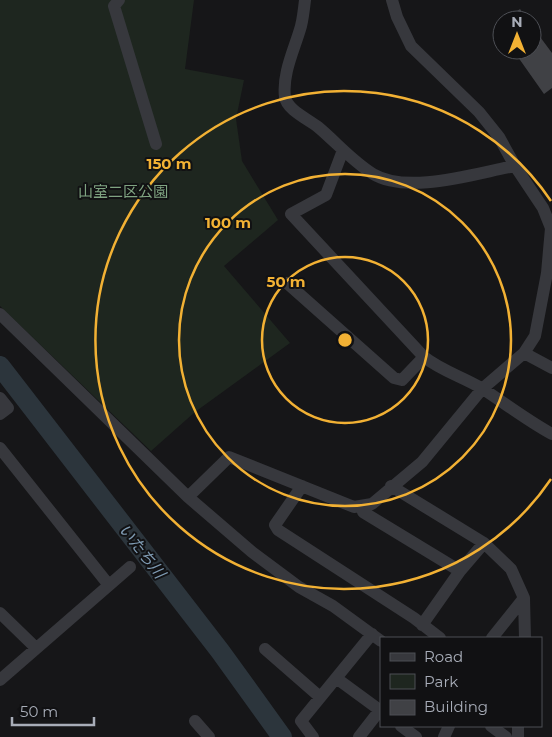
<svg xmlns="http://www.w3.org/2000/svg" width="552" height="737" font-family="Montserrat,'Noto Sans JP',sans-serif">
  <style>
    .green { fill: #1e261f }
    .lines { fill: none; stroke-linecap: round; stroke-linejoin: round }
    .river { stroke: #2c353c; stroke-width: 20 }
    .building { fill: #404145 }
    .street { stroke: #37383d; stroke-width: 12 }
    .ring { fill: none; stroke: #f2b134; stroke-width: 2.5 }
    .labels { text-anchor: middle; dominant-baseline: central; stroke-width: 4; stroke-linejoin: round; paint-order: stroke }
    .park-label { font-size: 15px; fill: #7fa381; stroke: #111113 }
    .water-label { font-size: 16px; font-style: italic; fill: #7f9bb3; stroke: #111113 }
    .centre { fill: #f2b134; stroke: #111113; stroke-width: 2.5 }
    .ring-label { font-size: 15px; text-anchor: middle; font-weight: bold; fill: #f2b134; stroke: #111113; stroke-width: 4; stroke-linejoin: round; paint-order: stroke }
  </style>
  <rect width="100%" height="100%" fill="#161618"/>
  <path class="green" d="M0,0h194l-9,69 59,11 -8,39 6,42 36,59 -54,46 66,77 -95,69 -44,39 -151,-145z"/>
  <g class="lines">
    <path class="river" d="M0,366l220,285 62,86"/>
  </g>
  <path class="building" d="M520,9l8,11h-24z
    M532,26l20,27v35l-8,6 -31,-44h19z"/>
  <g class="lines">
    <path class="street" d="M119,0l-5,6 42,138
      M305,0c-1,9 -2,18 -4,26 -6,22 -19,47 -16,71 2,13 23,22 33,30 18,15 34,34 55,47 35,21 103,-1 142,-8
      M343,150l-17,45 -35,19 133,143
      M287,283l107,95 8,2 22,-23c18,14 39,20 59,32 23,15 45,32 69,45
      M0,314l188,183 64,55 47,35 34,19 48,35
      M524,353l28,15
      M0,398l8,10 -8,6
      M0,448l108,136
      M302,486l-27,39 3,5 136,88 26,20
      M391,486l93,57 27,26 13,29 1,40
      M188,497l41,-40 125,50 18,-3 50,-42 60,-73 42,-36 11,-17 12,-63 4,-45 -8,-20 -28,-42 -16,-29 -20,-25 -68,-66 -14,-29 -5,-17
      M362,506l1,6 97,59
      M0,613l35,34
      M422,625l38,-54 24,-28
      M492,638l32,-40
      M265,649l55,48
      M336,678l45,33
      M0,680l130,-113
      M195,721l14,16
      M401,726l15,11
      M491,726l15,11
      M313,737l-12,-16 71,-87
      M359,737l21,-27
      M444,737l5,-11
      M518,737v-11"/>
  </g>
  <g class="ring">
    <circle cx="345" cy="340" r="83"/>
    <circle cx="345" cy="340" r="166"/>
    <path d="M551 479A249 249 0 1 1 551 201"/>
  </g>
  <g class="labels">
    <g class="park-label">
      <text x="123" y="191">山室二区公園</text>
    </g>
    <g class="water-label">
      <text transform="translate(142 551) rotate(52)">いたち川</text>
    </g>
  </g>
  <circle cx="345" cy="340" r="8" class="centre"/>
  <g class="ring-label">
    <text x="169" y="169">150 m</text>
    <text x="228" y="228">100 m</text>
    <text x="286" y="287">50 m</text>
  </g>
  <rect x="380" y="637" width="162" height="90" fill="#111113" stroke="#4d4f55"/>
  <rect x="390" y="653" width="25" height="8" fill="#37383d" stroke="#4d4f55"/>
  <text x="424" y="662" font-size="15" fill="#a8adb8">Road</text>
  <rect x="390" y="674" width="25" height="15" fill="#1e261f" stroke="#4d4f55"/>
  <text x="424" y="687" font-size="15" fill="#a8adb8">Park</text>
  <rect x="390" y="700" width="25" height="15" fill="#404145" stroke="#4d4f55"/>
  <text x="424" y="712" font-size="15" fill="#a8adb8">Building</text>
  <g transform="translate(517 35)"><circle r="24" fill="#111113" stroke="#4d4f55"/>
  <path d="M0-4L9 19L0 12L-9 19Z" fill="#f2b134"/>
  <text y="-8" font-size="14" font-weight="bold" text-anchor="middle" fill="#a8adb8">N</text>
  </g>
  <path d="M12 717v8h82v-8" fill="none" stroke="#a8adb8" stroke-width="2.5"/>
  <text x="20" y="717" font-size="15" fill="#a8adb8" stroke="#111113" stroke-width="4" paint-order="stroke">50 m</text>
</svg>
